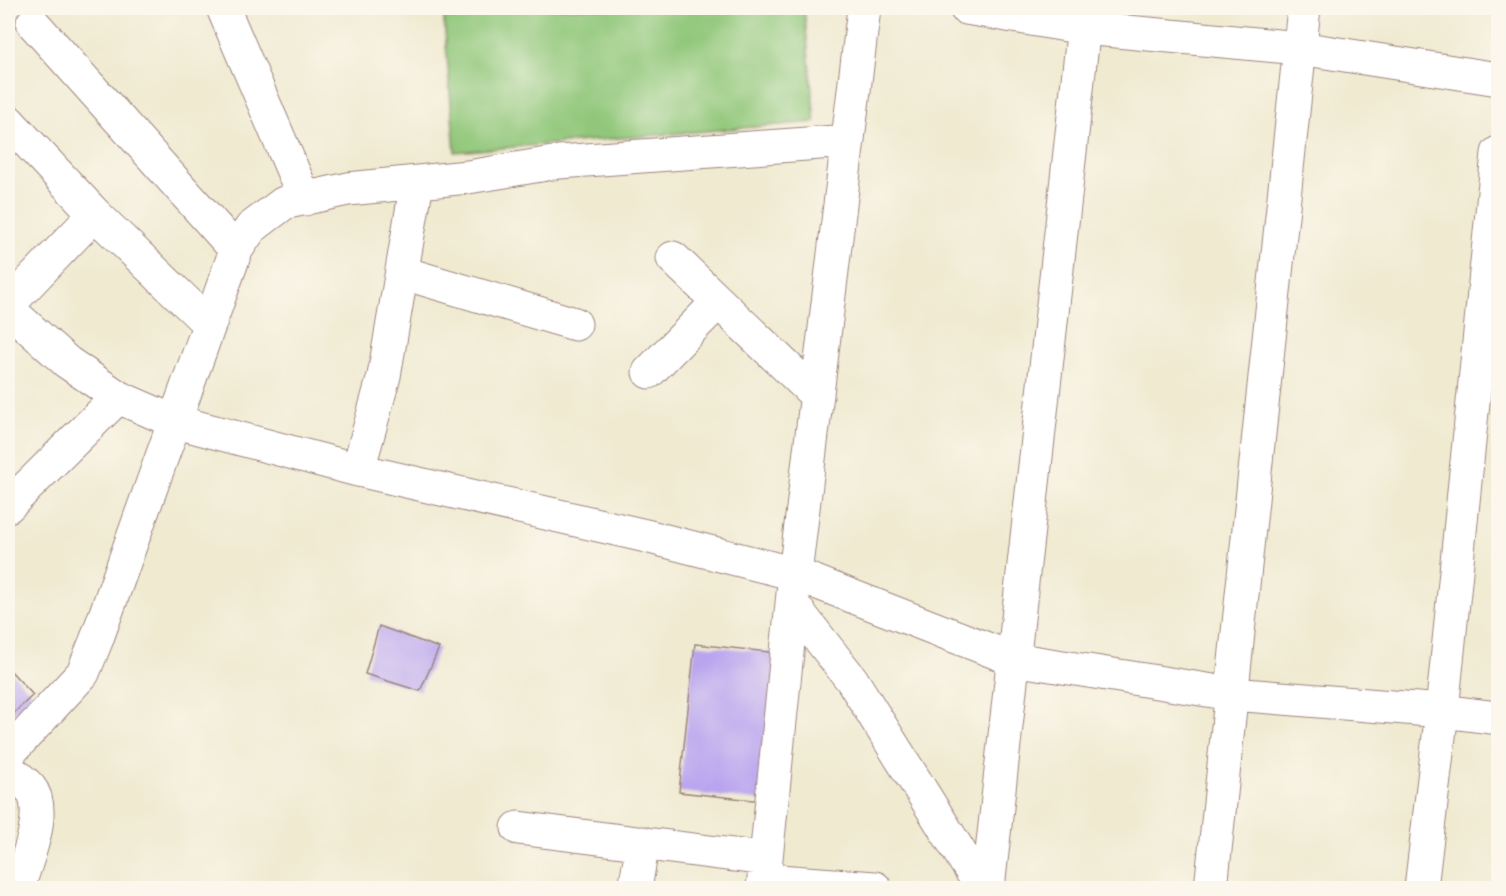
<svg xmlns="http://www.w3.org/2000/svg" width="1506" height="896" font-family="Alegreya,serif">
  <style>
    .green { fill: #91c77a; stroke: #6e7352; stroke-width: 1.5 }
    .building { fill: #b9a4ef }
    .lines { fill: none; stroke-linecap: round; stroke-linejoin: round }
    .minor-casing { stroke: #9d847e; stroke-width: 35 }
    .minor { stroke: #fff; stroke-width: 33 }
  </style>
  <rect width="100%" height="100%" fill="#fbf7ec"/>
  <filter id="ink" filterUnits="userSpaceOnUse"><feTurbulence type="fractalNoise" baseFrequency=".0167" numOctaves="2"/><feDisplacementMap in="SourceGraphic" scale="12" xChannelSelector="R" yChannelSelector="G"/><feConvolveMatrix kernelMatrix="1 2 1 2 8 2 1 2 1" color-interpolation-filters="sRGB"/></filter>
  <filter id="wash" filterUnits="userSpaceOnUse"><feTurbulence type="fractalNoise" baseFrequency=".008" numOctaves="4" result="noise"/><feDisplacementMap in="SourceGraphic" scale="24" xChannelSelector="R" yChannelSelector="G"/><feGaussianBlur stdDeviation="1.35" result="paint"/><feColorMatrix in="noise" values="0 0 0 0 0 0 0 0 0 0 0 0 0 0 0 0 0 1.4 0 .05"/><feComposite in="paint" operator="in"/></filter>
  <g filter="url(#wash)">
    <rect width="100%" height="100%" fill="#f0ead1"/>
    <path class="green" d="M443,8h361l11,114 -360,30z"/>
    <g id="blocks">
      <path class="building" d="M379,626l60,22 -19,43 -55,-17z
        M695,644l83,9 -16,148 -83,-9z
        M8,668l25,27 -20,19 -5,-5z"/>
    </g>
  </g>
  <g filter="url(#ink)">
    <use href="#blocks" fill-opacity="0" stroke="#9d847e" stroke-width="1.5"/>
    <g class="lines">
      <g class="minor-casing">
        <path id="minor" d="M223,8l82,191
          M966,8l118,20 216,20 198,31
          M33,23l203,227
          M8,121l87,93 113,109
          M673,258l144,138
          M403,273l172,51
          M8,305l87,-91
          M8,309l59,53 51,35 55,24 185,49 288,66 149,38 218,85 219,35 210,17 56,7
          M649,372l69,-70
          M358,470l26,-94 33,-194
          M8,506l110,-109
          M792,604l60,76 130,208
          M8,754l75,-81 13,-32 140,-391 15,-22 33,-25 64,-14 120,-12 91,-15 289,-21
          M8,769c7,6 16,12 22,19 19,23 -5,75 -12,100
          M518,828l248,31
          M764,880l111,8
          M635,888l8,-45
          M763,888l32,-314 69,-566
          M988,888l98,-880
          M1211,888l93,-880
          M1421,888l21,-177 56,-558"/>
      </g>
      <use href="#minor" class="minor"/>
    </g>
  </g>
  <rect width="1506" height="896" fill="none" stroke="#fbf7ec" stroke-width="30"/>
</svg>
